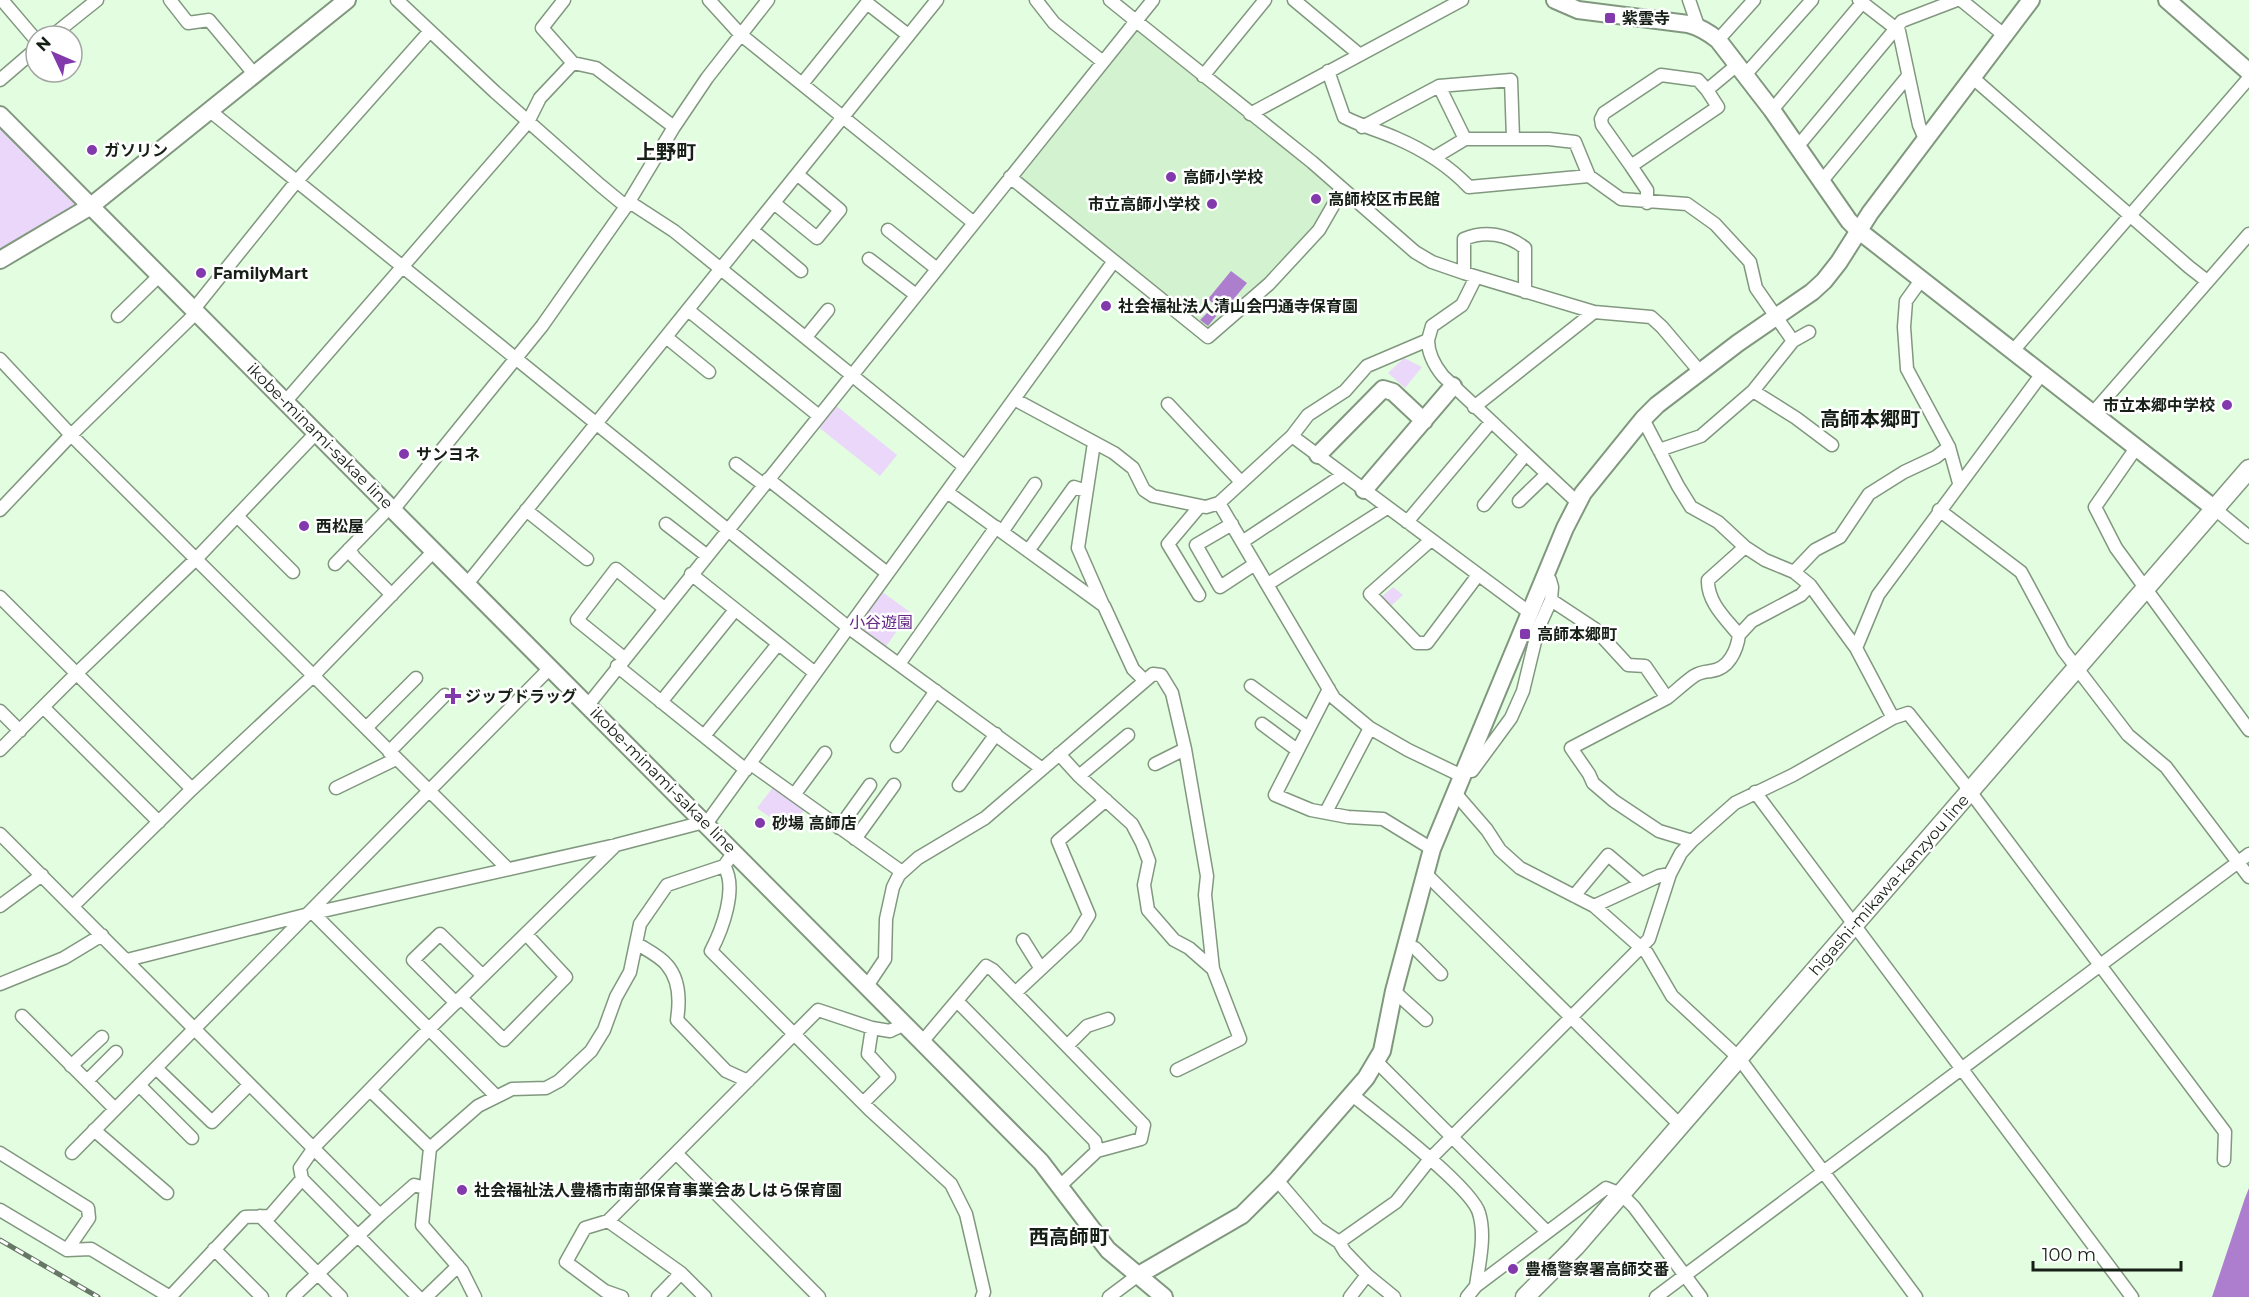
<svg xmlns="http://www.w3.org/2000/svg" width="2249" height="1297" font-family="Montserrat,'Noto Sans JP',sans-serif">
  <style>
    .built { fill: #d3f2d0 }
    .green { fill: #ead7f9 }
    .water { fill: #ad7ece }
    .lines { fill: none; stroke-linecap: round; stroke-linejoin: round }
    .street-casing { stroke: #81987f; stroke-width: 15 }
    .secondary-casing { stroke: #81987f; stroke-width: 20 }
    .primary-casing { stroke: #81987f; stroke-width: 21 }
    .street { stroke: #fff; stroke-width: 12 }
    .secondary { stroke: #fff; stroke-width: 16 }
    .primary { stroke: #fff; stroke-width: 18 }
    .rail-casing { stroke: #677766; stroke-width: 5 }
    .rail { stroke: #fff; stroke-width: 3; stroke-dasharray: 9; stroke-linecap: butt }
    .poi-dot { fill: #8139ac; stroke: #fff; stroke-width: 2 }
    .labels { text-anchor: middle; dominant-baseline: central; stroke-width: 5; stroke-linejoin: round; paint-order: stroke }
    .poi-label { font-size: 16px; font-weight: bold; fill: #172016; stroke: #fff; text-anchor: start }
    .street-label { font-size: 16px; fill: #172016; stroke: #fff }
    .park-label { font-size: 16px; fill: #642887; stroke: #fff }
    .quarter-label { font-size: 20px; font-weight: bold; fill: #172016; stroke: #fff }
  </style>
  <rect width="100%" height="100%" fill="#e3fde1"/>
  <path class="built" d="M1136,27l199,161 1,7 -16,31 -36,37 -77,69 -188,-152 -2,-6z"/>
  <path class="green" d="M0,123l78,77 -4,7 -74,46z
    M1404,358l18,9 -17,21 -17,-15z
    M834,404l63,51 -17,21 -63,-50z
    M1393,587l10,8 -13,12 -10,-9z
    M881,591l29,21 -25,36 -30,-20z
    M774,786l31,23 -16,22 -32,-23z"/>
  <path class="water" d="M1231,271l16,12 -24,29 -15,-13z
    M1211,309l6,6 -9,11 -8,-6z
    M2249,1188v109h-37l33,-99z"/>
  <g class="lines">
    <g class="street-casing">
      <path id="street" d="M2,0l34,40
        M170,0l18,23 21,-3 46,55
        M397,0l98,92 105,93 23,19 11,1 40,26 291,236
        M709,0l31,34 234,189
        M1036,0l18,23 49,39
        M1110,0l26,21 17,-21
        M1294,0l66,55
        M1689,0l9,26
        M1859,0l40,31 20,94 6,14
        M1961,0l43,35
        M52,36l45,-36
        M1718,40l36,-40
        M573,63l23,5 78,59
        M1328,71l16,46c17,9 34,13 52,21 28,12 52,27 73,49l120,-11 32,23 66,5 28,20 35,38 6,26 37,53 -40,50 -52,45 -42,14
        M1745,75l67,-75
        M1203,76l62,-76
        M1973,78l216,189 18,14
        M0,80l36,-31
        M802,84l65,-81 41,32
        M1439,86l26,53
        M1707,90l-9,-10 -37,-5 -57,38 -3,6 1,6 29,41 87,-59 -11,-17 30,-25
        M1772,110l90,-107
        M210,111l639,517 192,140
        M1250,114l212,-114
        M1362,127l77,-41 72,-6 2,58
        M1795,146l8,-6 99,-119 55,-21
        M1435,157l30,-18h84l26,3 14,34
        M1631,166l16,24v13
        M1010,177l198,160 61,-53 50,-54 23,-40
        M1821,182l87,-106
        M774,203l43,35 23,-28 -43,-36
        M752,230l49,41
        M888,230l49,39
        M869,259l47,36
        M1464,273v-34c21,-9 43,-5 61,9v44
        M1921,280l-15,21 -2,26 3,42 42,78 10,36
        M194,309l102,-127 134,-151
        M688,310l131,106
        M118,316l42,-41
        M666,337l43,35
        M806,337l22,-27
        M1428,340l4,-14 30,-21 14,-28
        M1793,341l16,-9
        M2012,352l237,-274
        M0,359l71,76 437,434
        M1753,391l43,27 36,27
        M1014,399l100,54 19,15 11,22 9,6 53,11 13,-4 73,-67 238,177
        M285,402l243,-280 12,-24 33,-35 -31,-35 22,-28
        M1168,404l73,78
        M1474,407l120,-95
        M2092,414l157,-180
        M1643,419l35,67 13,21 27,15 27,25 20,13 29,12 16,13 46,63 37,70 15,-5 55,69 262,350 -1,28
        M1292,436l16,-21 37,-24 22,-25 61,-26c0,14 6,25 15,36l134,126
        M1094,443l-16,105 25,57
        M2136,448l-41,59 21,41 133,182
        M736,464l28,21
        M768,479l119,94
        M947,492l157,114 29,63 12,12
        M1519,501l28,-27
        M1219,503l115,195 36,30 38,22 54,26
        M1484,505l42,-51
        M2215,509l34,28
        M0,510l71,-75 126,-123
        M393,510l149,-184 85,-121 47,-78 33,-49 61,-78
        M526,510l61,49
        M1939,510l82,62 42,78 65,85 38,32 83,110
        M237,516l56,56
        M1407,522l84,-100
        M666,524l40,31
        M1232,524l-36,21 24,42 35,-23
        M1002,532l33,-48
        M1431,540l-61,54 47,49h10l51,-68
        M1242,542l101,-67
        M349,549l5,8 38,38
        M1028,551l46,-64 12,4
        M335,564l55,-57
        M1794,572l21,-22 25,-13 29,-43 35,-22 32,-15 13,-10
        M691,574l124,99
        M467,584l470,-584
        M1268,584l119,-76
        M1199,595l-31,-51 32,-38
        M0,597l192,192
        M1551,600l44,29 33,36 17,1 22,32 -96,50 18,26 4,9 21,18 45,30 33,10
        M1739,635l13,-14 49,-26 9,-10
        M1856,648l22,-53 163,-220
        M624,658l-47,-38 39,-51 48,39
        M899,664l97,-137
        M617,666l129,104
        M1251,686l57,42
        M1329,689l-54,106 36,15 37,7 35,2 49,30
        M1667,698c9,-7 17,-15 27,-22 6,-4 10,-4 17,-5 18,-2 26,-21 28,-36 -13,-16 -32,-33 -31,-55l37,-33
        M661,702l74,-92
        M588,705l548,-684 176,141 103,90 17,10 32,11 130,39 57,5 11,10 39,46
        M43,707l116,115
        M0,711l20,20
        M1262,724l35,26
        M366,728l50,-50
        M704,736l74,-92
        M897,746l39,-55
        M0,750l76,-76 120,-115 120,-126
        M389,752l56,-57
        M1059,754l20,22 53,48 10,19 7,18 -5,24 4,25 26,30 15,8 24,21 27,70 -63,31
        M751,764l151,108
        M1155,764l30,-15
        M1465,771h7l39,-53 12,-27 15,-62 13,-29 1,-13 -2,-7 -6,-2
        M1079,776l49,-41
        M959,785l37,-51
        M336,788l60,-29
        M1755,792l377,505
        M1455,793l32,37 13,20 20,18 74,38 53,47 25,43 67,62 177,239
        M794,795l31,-42
        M1326,812l44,-84
        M706,824l408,-563
        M839,828l31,-43
        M0,834l380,381
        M855,839l39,-54
        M724,866c14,22 -2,64 -13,85l159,159 81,74 15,30 18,78 -2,5
        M1424,872l257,254
        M1574,896l34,-41 34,29
        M0,906l42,-31
        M73,906l119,-117 121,-113 121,-125
        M1594,906l65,-30 11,-2
        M313,913l183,183
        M1023,940l18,29
        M636,943c9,6 24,13 31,22 13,15 13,36 10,55l49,51 22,10
        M1406,946l9,2 26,26
        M127,960l178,-45 311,-70 88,-23
        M0,984l64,-26 38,-23
        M867,986l18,-27 1,-40 7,-32 6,-12 19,-17 67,-40 168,-144 8,1 11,18 13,56 22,127 -2,19 8,74
        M1394,991l32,29
        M1015,993l61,-57 13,-21 -31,-74 48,-41
        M461,998l43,42 62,-63 -40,-43
        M957,1001l138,140 2,10
        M456,1003l-43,-43 27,-26 43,42
        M22,1016l93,93
        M922,1042l64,-76 7,4 151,155 -3,14 -44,12 -37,35
        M1067,1046l20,-20 21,-7
        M1377,1062l170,170
        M71,1066l31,-29
        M156,1068l56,54 37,-37
        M87,1081l29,-29
        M139,1085l53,53
        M370,1090l60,58
        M1351,1094c25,20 121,93 128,119 7,23 0,50 -3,73
        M863,1103l26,-26 -21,-23 4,-26
        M94,1130l73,63
        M0,1153l88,55 1,10 -22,32 24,-1 79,48
        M72,1153l479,-486
        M302,1179l116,118
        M1277,1180l41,48 21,14 6,10 22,23 27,22
        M0,1210l67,40
        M260,1216l81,81
        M608,1221l68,-68
        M1339,1242l57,-40 34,-43 219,-220 21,-65 11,-21 11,-12 43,-38 58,-28 100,-57
        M214,1249l48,48
        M170,1297l75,-80 25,-1 32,-37 -2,-11 16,-23 114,-117 186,-183
        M293,1297l87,-82 34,-30 11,3
        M426,1297l32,-31
        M475,1297l-13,-26 -40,-46 8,-77 48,-42 34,-17 34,-1 13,-7 32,-30 13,-21 12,-33 14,-25 10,-48 27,-39 57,-19 10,-14
        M622,1297l-17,-6 -39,-29 19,-34 23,-7 73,52 24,24
        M658,1297l23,-24
        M819,1297l-143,-144 142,-143 54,18 18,3 15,-7
        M1109,1297l28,-21
        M1350,1297l17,-22
        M1467,1297l9,-11 130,-98 15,6 13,13 67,90
        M1656,1297l593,-443"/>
    </g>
    <g class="secondary-casing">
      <path id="secondary" d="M1555,0l23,10 110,14c12,3 20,8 30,16l54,70 77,111 9,9 357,279
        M2167,0l82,72
        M0,115l922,927 119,120 67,88 56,47
        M0,260l91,-54 256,-206
        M1318,455l65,-66 10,3 31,29
        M1364,490l89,-104
        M1137,1276l105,-61 35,-35 89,-102 16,-27 12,-60 38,-142 133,-321 18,-35 60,-74 14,-14 81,-62 74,-51 12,-11 15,-19 31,-49 161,-213"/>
    </g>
    <g class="primary-casing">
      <path id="primary" d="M1525,1297l50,-50 674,-778"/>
    </g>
    <use href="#street" class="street"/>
    <use href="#secondary" class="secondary"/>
    <use href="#primary" class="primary"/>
    <g class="rail-casing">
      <path id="rail" d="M0,1240l98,57"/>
    </g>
    <use href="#rail" class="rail"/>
  </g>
  <g class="poi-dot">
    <rect x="1604" y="12" width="12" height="12" rx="3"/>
    <circle cx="92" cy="150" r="6"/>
    <circle cx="1171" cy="177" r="6"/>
    <circle cx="1316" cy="199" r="6"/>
    <circle cx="1212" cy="204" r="6"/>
    <circle cx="201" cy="273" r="6"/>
    <circle cx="1106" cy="306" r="6"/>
    <circle cx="2227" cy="405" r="6"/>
    <circle cx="404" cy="454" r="6"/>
    <circle cx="304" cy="526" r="6"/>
    <rect x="1519" y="628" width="12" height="12" rx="3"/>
    <path d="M450 687h6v6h6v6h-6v6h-6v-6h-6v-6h6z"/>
    <circle cx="760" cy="823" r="6"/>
    <circle cx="462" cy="1190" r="6"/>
    <circle cx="1513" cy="1269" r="6"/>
  </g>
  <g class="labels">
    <g class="poi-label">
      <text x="1622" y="18">紫雲寺</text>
      <text x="104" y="150">ガソリン</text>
      <text x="1183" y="177">高師小学校</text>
      <text x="1328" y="199">高師校区市民館</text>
      <text x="1200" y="204" text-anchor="end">市立高師小学校</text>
      <text x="213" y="273">FamilyMart</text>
      <text x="1118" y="306">社会福祉法人清山会円通寺保育園</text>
      <text x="2215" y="405" text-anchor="end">市立本郷中学校</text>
      <text x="416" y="454">サンヨネ</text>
      <text x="316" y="526">西松屋</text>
      <text x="1537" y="634">高師本郷町</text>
      <text x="465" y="696">ジップドラッグ</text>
      <text x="772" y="823">砂場 高師店</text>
      <text x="474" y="1190">社会福祉法人豊橋市南部保育事業会あしはら保育園</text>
      <text x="1525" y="1269">豊橋警察署高師交番</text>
    </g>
    <g class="street-label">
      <text transform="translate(320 436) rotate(45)">ikobe-minami-sakae line</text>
      <text transform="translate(663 780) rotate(45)">ikobe-minami-sakae line</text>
      <text transform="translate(1889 885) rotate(-49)">higashi-mikawa-kanzyou line</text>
    </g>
    <g class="park-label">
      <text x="881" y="622">小谷遊園</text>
    </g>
    <g class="quarter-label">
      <text x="666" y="152">上野町</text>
      <text x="1870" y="419">高師本郷町</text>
      <text x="1069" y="1237">西高師町</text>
    </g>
  </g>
  <g transform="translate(54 54) rotate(314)"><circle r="28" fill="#ffffff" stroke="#a2a6a2" stroke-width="1.5"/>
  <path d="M0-4.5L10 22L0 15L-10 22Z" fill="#8139ac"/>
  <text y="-9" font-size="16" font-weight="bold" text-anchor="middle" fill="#172016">N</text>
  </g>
  <path d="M2033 1261v9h148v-9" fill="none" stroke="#172016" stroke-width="3"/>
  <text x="2042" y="1261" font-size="18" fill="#172016" stroke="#ffffff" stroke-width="4.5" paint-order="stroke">100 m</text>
</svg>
